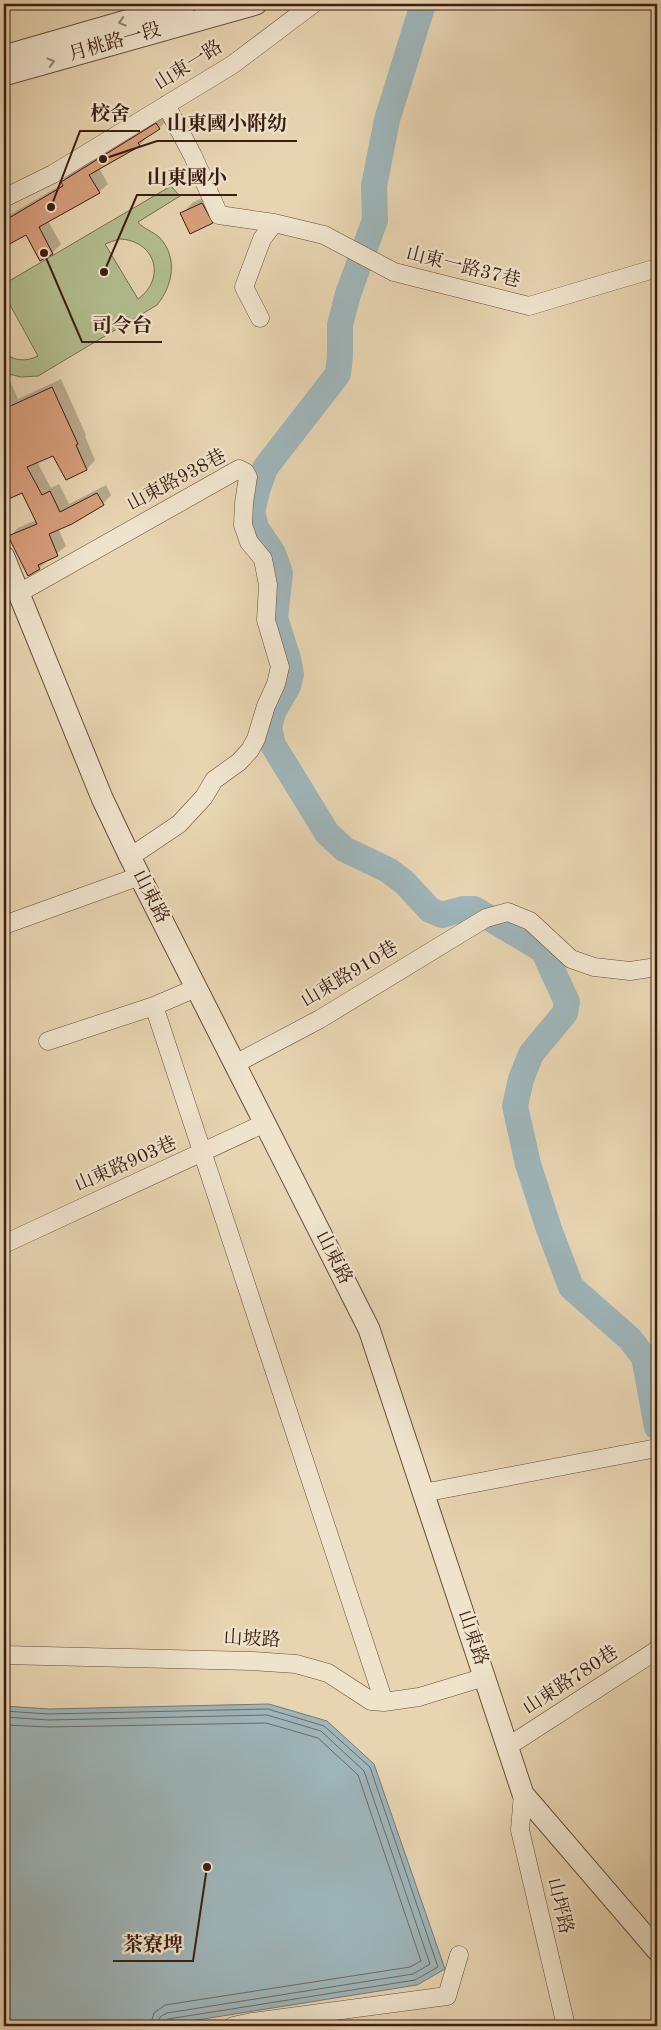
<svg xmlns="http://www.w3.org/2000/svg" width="661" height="2030" font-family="'Old Standard TT','Noto Serif TC',serif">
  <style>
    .green { fill: #b2bd8e; stroke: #776e50; fill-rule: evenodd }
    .water { fill: #9eb5b9; stroke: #777976 }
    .shadow { fill: #0003 }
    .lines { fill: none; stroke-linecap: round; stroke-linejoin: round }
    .shore { stroke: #6d6a65; stroke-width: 1 }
    .river { stroke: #9eb5b9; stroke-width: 26 }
    .building { fill: #d89e7c; stroke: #3c1e11 }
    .minor-casing { stroke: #674c39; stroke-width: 19 }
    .tertiary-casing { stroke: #674c39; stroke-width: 23 }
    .minor { stroke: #efe3cc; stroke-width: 18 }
    .tertiary { stroke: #efe3cc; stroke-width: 21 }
    .oneway { stroke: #96806e }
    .labels { text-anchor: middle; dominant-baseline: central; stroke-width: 4.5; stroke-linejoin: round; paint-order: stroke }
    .street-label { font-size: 19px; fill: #3c1e11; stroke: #efe3cc }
    .leader { fill: none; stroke: #3c1e11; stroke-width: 2 }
    .callout-dot { fill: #3c1e11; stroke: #efe3cc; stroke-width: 2 }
    .callout-label { font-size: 20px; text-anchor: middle; font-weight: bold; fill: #3c1e11; stroke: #efe3cc; stroke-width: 4.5; stroke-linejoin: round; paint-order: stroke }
  </style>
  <rect width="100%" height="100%" fill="#e7d4b1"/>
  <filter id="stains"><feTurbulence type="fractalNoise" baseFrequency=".004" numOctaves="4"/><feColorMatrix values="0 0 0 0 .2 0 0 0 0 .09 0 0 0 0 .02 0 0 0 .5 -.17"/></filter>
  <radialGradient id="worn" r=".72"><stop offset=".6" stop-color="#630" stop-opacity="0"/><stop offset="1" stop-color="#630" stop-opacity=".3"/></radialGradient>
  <path class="green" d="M171,186l9,10 -42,26c5,7 15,9 22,16 18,20 13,47 -3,67l-119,71 -17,1 -17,-4v-20c11,8 22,9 34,3l-29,-53 -5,2v-21zM119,239c36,1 48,39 19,60l-33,-55z"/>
  <path class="water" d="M269,1704l58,17 47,43 71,205 -28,16 -258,41h-155v-320l45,3z"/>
  <path class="shadow" d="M165,116l3,4 -9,8 -11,8 -8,9 -41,23 9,16 -9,8 -51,29 13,23 -9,9 -26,-20 -22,13v-28l59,-34 -1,-2 9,-9z
    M212,193l10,19 -10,10 -30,-8 10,-11z
    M8,376l10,23 43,-20 25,56 -1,1 10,24 -8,9 -20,10 -13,-25 -17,8 14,26 8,-4 10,20 37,-19 5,10 -8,9 -45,24 8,18 -27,22 -29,-32 8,-8 18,-8 -13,-29 -19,9v-122z"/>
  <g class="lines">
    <path class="shore" d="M4,1711l45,3 219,-5 56,17 46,41 68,200 -23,13 -247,39 -4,3 -1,4
      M4,1717l45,3 218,-5 54,16 43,40 66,193 -17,10 -246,39 -7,4 -3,9
      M4,1725l45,2 217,-4 52,15 40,37 63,186 -11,6 -245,38 -11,8 -4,13"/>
    <path class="river" d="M423,4l-36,116 -13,66 1,34 -27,74 -8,31v30l-2,19 -73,94 -8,23 -5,21 4,16 17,25 7,20 -5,45 13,41 3,15 -3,12 -15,26 -4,16 4,17 54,88 17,16 44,21 16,12 26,28 12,5 21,-6h11l69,41 24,52 -2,11 -34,41 -10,25 -6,27 13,58 21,65 22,58 59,52 14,18 13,70"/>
  </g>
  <path class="building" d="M156,123l4,6 -22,14 2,3 -51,29 11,18 -61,34 14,27 -13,7 -14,-26 -22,12v-26l59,-35 -2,-4z
    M202,203l11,20 -23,11 -10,-21z
    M52,387l26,57 -2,1 11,25 -21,10 -13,-24 -26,11 15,28 8,-4 10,21 37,-19 7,12 -32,19 -23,10 9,22 -20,9 2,4 -12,7 -20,-40 29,-12 -15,-31 -18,8v-92z"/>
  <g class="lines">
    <g class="minor-casing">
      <path id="minor" d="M166,105l27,51 26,59 55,8 50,12 70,37 135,34 128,-38
        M4,198l49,-24 179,-109 81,-61
        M260,318l-16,-31 18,-48 12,-16
        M19,593l220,-124 6,3 3,5 -4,26 -1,22 6,17 14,17 5,26 -2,35 14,47 -4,17 -10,22 -10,33 -6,11 -11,12 -25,18 -10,17 -25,27 -49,33
        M4,925l136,-49
        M154,1006l230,696
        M48,1041l106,-35 42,-18
        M235,1064l85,-45 166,-101 22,-6 22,9 41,38 23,8 36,4 27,-4
        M4,1244l261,-121
        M423,1493l234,-45
        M4,1655l248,6 44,3 32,9 43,28 13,1 35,-5 66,-20
        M507,1747l150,-97
        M523,1794l-3,36 46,196
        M233,2026l19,-4 195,-26 12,-41"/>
    </g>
    <g class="tertiary-casing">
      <path id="tertiary" d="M4,56l181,-52
        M4,75l252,-71
        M4,557l98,241 28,59 239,472 154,465 134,156"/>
    </g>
    <use href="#minor" class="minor"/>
    <use href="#tertiary" class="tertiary"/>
  </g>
  <defs><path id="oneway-chevron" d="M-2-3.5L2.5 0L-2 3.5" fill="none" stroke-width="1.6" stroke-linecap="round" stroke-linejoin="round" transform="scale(1.25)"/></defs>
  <g class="oneway">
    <use href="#oneway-chevron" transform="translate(122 22) rotate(164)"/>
    <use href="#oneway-chevron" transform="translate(51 62) rotate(-16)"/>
  </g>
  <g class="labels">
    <g class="street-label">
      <text transform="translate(115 43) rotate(-16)">月桃路一段</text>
      <text transform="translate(189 66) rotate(-32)">山東一路</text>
      <text transform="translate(463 268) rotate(14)">山東一路37巷</text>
      <text transform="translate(177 481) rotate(-28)">山東路938巷</text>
      <text transform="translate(150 897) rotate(63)">山東路</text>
      <text transform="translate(350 975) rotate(-31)">山東路910巷</text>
      <text transform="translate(126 1165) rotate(-24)">山東路903巷</text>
      <text transform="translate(333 1258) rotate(63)">山東路</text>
      <text transform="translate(472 1638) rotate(71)">山東路</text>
      <text transform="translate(252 1640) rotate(3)">山坡路</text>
      <text transform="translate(571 1681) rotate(-33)">山東路780巷</text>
      <text transform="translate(559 1906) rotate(77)">山坪路</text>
    </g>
  </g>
  <path class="leader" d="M51 207L80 131H140M103 159L157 141H297M104 272L137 195H237M44 253L82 342H162M207 1867L193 1961H113"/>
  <g class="callout-dot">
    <circle cx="51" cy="207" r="5"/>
    <circle cx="103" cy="159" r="5"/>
    <circle cx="104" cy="272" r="5"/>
    <circle cx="44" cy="253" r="5"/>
    <circle cx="207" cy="1867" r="5"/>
  </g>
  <g class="callout-label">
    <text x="110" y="120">校舍</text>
    <text x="227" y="130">山東國小附幼</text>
    <text x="187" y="184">山東國小</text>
    <text x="122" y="332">司令台</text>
    <text x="153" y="1951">茶寮埤</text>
  </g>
  <rect width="661" height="2030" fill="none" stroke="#e7d4b1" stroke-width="20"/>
  <rect x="5" y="5" width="651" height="2020" fill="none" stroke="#3c1e11" stroke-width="2.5"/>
  <rect x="10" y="10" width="641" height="2010" fill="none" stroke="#3c1e11"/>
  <rect width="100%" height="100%" filter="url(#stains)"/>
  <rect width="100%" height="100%" fill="url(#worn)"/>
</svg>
